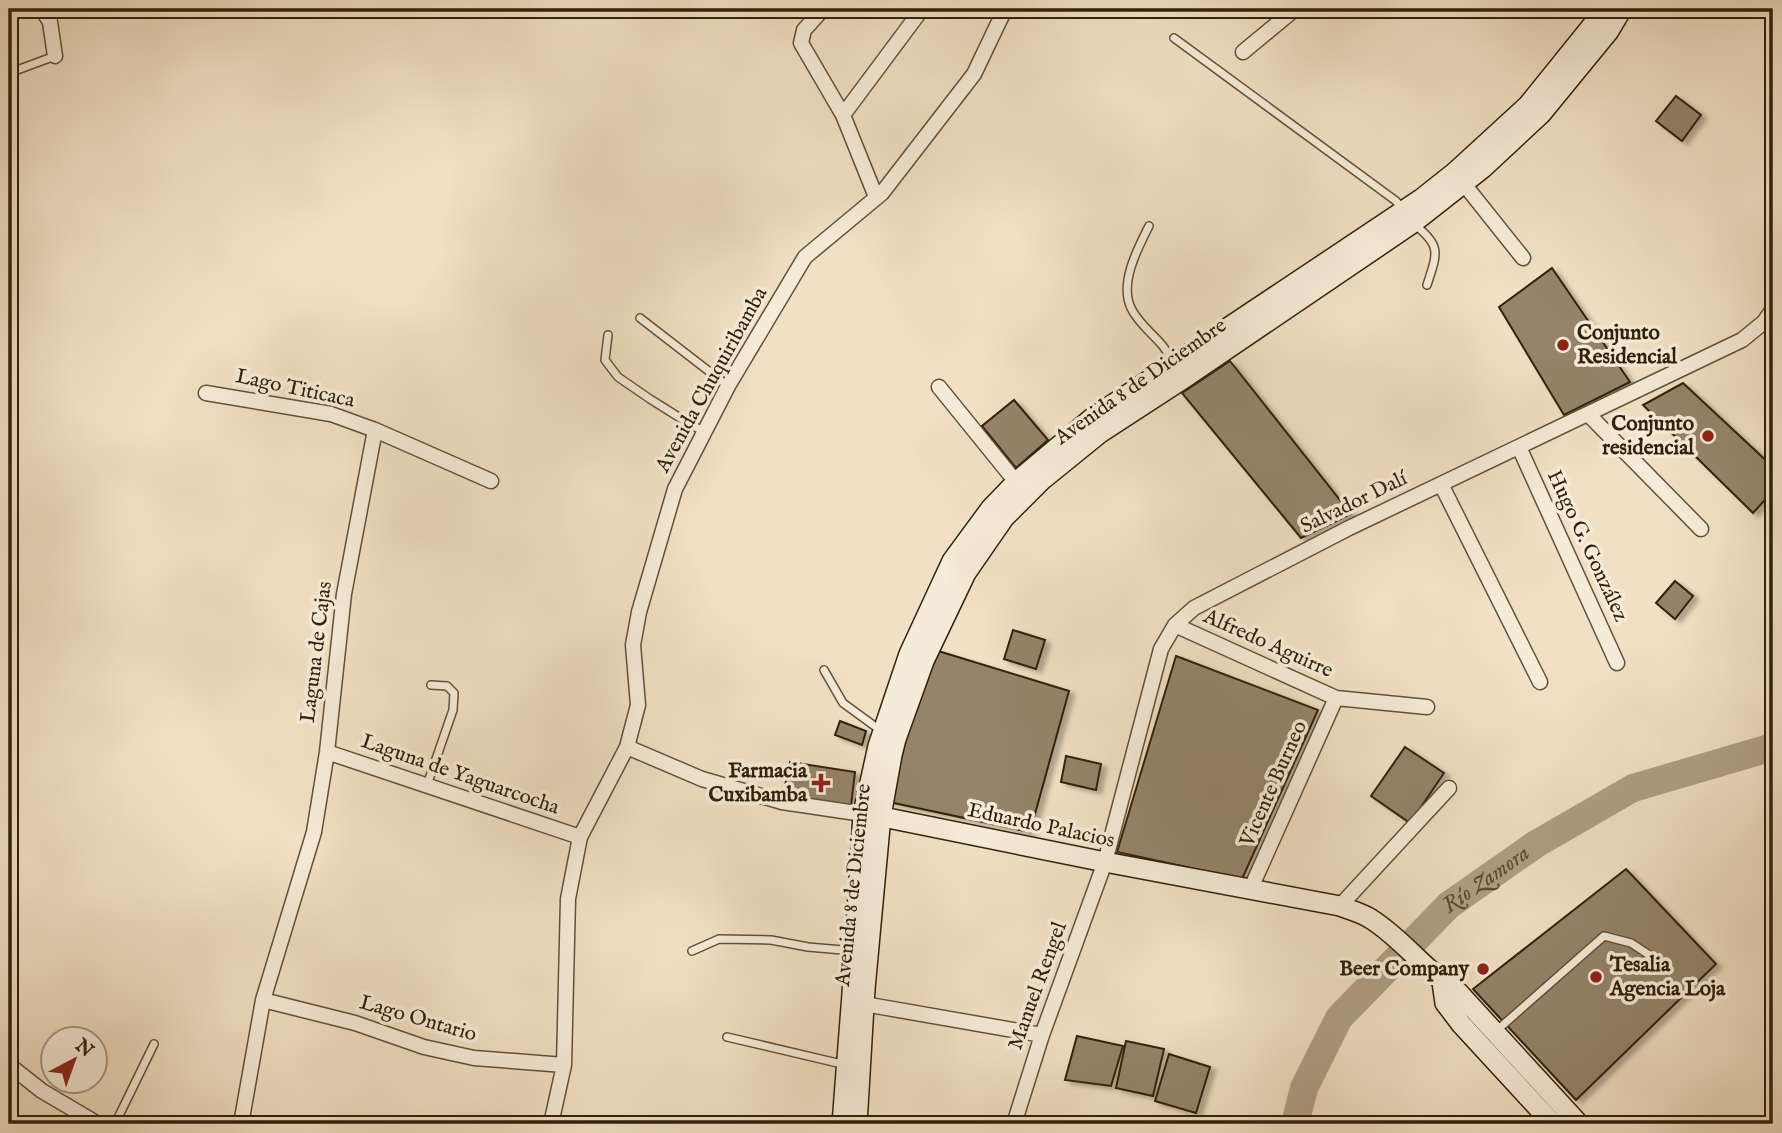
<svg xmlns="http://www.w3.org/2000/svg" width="1782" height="1133" font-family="'IM FELL English',serif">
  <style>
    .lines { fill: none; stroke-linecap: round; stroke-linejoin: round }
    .river { stroke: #b09f84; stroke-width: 28 }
    .building { fill: #95846b; stroke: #31210b; stroke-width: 2; filter: url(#shadow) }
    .service-casing { stroke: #615139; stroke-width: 10 }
    .minor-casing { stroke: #615139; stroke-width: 17 }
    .secondary-casing { stroke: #31210b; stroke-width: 22 }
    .service { stroke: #f6ebd8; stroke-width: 7 }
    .minor { stroke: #f6ebd8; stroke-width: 14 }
    .secondary { stroke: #f6ebd8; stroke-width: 19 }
    .poi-dot { fill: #8f2418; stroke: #f6ebd8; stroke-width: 2.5 }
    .labels { text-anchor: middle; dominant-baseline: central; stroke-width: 7; stroke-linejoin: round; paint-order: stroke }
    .poi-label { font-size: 21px; font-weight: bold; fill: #31210b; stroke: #f6ebd8; text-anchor: end }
    .street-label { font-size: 21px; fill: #31210b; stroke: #f6ebd8 }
    .water-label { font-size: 23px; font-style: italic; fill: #5d4d35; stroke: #f6ebd8 }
  </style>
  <defs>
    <filter id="shadow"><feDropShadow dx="5.5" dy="3.5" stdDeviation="2" flood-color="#0004"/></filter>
  </defs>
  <rect width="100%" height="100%" fill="#f1e0c3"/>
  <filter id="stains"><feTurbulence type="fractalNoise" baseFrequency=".00286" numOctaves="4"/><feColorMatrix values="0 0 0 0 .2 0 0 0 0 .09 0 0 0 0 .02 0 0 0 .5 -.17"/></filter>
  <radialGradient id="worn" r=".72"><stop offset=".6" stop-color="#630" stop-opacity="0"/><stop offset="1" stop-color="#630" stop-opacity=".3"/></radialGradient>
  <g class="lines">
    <path class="river" id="s1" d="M1295,1124l9,-36 35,-70 110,-113 87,-61 97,-56 140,-41"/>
  </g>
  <path class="building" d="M1676,96l25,19 -19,26 -26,-20z
    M1552,268l78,114 -66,33 -65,-108z
    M1230,361l121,153 -50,24 -119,-145z
    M1683,383l90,84v24l-20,22 -110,-108z
    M1014,400l34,40 -32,28 -34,-42z
    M1675,581l18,15 -18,23 -19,-16z
    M1013,630l32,10 -9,29 -32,-10z
    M935,650l134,41 -39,141 -141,-30 19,-77z
    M1176,656l142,54 -76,169 -125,-27z
    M840,721l26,10 -4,14 -27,-10z
    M1405,747l39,26 -34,50 -39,-27z
    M1066,756l35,8 -5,26 -35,-8z
    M790,762l65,10 -4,34 -68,-11z
    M1626,869l90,95 -140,136 -103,-111z
    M1077,1036l46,10 -12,40 -46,-6z
    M1126,1041l38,8 -11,47 -37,-8z
    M1169,1054l41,13 -14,46 -41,-12z"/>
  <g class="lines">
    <g class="service-casing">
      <path id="service" d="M1174,38l222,163 7,9
        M9,73l46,-17
        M1415,225c27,21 22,29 12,60
        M1149,226c-11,22 -30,57 -18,82 7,15 21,25 31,37 5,6 8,13 12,19
        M640,318l88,68
        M608,335l-3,25 13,17 32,22 43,27 11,5
        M824,670l19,33 37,27
        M427,785l26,-75 1,-17 -7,-7 -16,-1
        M692,951l27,-12 52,1 37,7 46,4
        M1495,1032l109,-96 27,7 26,17
        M727,1037l119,28
        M115,1124l39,-80"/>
    </g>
    <g class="minor-casing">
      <path id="minor" d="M42,9l8,13 5,34
        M823,9l-19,21 -3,13 42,72 33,82
        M1243,52l52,-43
        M843,115l79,-106
        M1464,184l59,74
        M939,387l77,95
        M206,393l125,21 44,16
        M1588,414l113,115
        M1519,447l98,216
        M1441,484l99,198
        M1175,625l161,73 91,9
        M627,747l75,32 80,23 81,12
        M327,752l253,85
        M1251,888l85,-190
        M1340,906l109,-118
        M263,1000l92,23 69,24 50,11 90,7
        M864,1004l178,31
        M9,1065l33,26 56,33
        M241,1124l22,-124 51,-168 13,-80 17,-158 31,-164 116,51
        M551,1124l13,-59 4,-166 12,-62 47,-90 11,-42 -5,-60 6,-33 36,-123 53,-103 77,-129 77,-64 92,-119 31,-65
        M1014,1124l28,-89 63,-173 56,-213 14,-24 19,-17 155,-80 393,-188 22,-18 9,-13"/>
    </g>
    <g class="secondary-casing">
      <path id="secondary" d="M868,814l237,48 235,44c10,4 22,7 31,13 32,20 55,53 87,73l121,132
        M1442,982l3,21 16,21 92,100
        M842,1124l10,-130 11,-180 15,-68 31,-92 43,-93 39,-53 25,-26 75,-63 330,-220 34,-27 73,-67 67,-83 8,-13
        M857,1124l8,-135 16,-173 11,-61 4,-16 28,-78 42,-88 38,-55 38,-38 58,-47 83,-54 230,-156 70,-55 58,-54 68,-83 13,-22"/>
    </g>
    <use href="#service" class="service"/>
    <use href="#minor" class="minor"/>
    <use href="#secondary" class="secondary"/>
  </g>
  <g class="poi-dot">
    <circle cx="1563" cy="345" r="7"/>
    <circle cx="1708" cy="436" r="7"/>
    <path d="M817.5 772.5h7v7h7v7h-7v7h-7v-7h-7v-7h7z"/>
    <circle cx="1483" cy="969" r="7"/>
    <circle cx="1596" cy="977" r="7"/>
  </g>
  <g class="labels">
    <g class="poi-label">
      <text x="1577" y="333" text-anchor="start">Conjunto<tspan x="1577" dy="24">Residencial</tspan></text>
      <text x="1694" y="424">Conjunto<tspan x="1694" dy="24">residencial</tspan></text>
      <text x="807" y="771">Farmacia<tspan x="807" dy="24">Cuxibamba</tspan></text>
      <text x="1610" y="965" text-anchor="start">Tesalia<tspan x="1610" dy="24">Agencia Loja</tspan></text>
      <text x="1469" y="969">Beer Company</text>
    </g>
    <g class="street-label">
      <text transform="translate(712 380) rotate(-61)">Avenida Chuquiribamba</text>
      <text transform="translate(1141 382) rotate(-35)">Avenida 8 de Diciembre</text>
      <text transform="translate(295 389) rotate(12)">Lago Titicaca</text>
      <text transform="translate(1354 503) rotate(-26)">Salvador Dalí</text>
      <text transform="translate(1587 546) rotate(65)">Hugo G. González</text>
      <text transform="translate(1268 644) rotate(24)">Alfredo Aguirre</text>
      <text transform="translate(317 652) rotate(-83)">Laguna de Cajas</text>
      <text transform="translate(460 775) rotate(19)">Laguna de Yaguarcocha</text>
      <text transform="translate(1274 784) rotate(-66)">Vicente Burneo</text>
      <text transform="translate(1041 826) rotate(12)">Eduardo Palacios</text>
      <text transform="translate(854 885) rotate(-84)">Avenida 8 de Diciembre</text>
      <text transform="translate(1038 986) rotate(-70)">Manuel Rengel</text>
      <text transform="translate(418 1019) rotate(16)">Lago Ontario</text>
    </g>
    <g class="water-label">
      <text stroke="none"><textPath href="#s1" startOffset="318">Río Zamora</textPath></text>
    </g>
  </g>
  <rect width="1782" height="1133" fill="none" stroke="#f1e0c3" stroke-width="35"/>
  <rect x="10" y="10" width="1761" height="1112" fill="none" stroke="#31210b" stroke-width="3.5"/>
  <rect x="18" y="18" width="1747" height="1098" fill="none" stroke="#31210b" stroke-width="2"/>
  <g transform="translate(74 1060) rotate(41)"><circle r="33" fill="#f6ebd8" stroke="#a79a86" stroke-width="2"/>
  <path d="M0-5L12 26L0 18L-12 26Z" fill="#8f2418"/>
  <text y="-10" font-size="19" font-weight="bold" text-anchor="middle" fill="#31210b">N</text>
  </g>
  <rect width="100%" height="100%" filter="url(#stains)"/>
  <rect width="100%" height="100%" fill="url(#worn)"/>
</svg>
